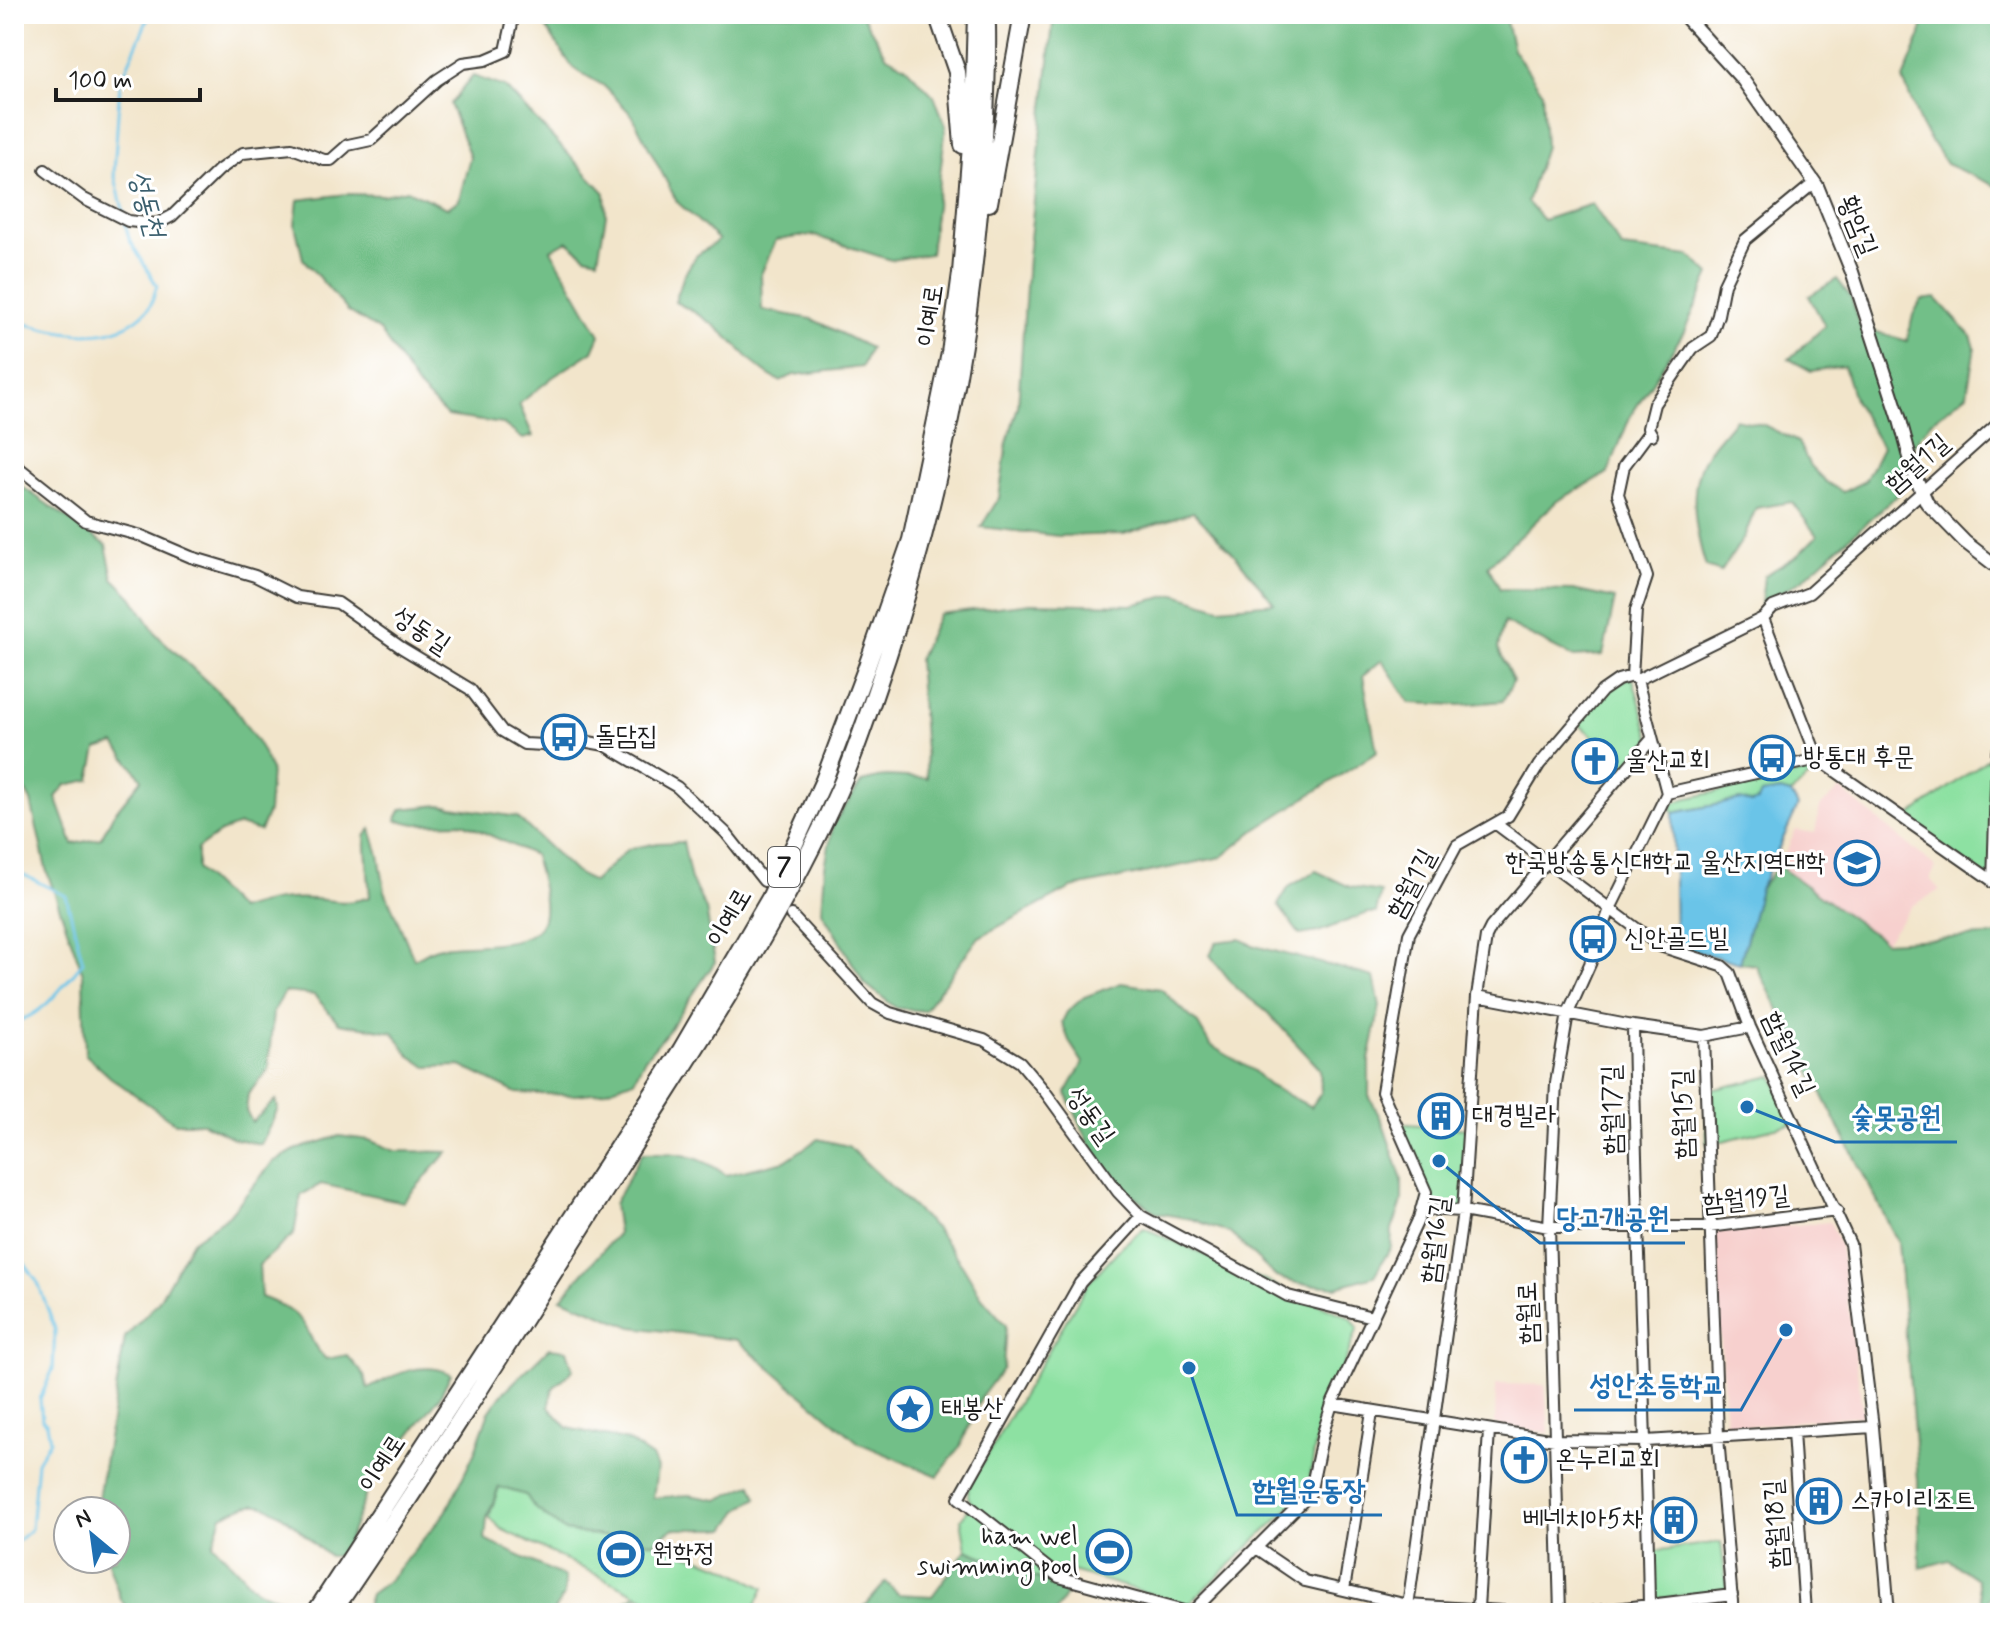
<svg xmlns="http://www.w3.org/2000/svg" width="2014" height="1627" font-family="Mynerve,'Poor Story',sans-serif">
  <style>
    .built { fill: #f7d0ce }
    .green { fill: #8de1a2; stroke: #547e5f; stroke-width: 2 }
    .forest { fill: #72bf88; stroke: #476e52; stroke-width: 2; fill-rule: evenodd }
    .water { fill: #6ac4e8; stroke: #437082; stroke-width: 2 }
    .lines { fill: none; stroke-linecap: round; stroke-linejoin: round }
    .stream { stroke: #6ac4e8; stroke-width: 3 }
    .minor-casing { stroke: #3c3a36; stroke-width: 14 }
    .tertiary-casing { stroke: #3c3a36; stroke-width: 16 }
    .trunk-casing { stroke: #3c3a36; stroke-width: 20 }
    .minor { stroke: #fff; stroke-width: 10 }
    .tertiary { stroke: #fff; stroke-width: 12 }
    .trunk { stroke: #fff; stroke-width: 16 }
    .labels { text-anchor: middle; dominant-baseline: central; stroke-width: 6; stroke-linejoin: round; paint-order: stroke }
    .shield { fill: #fff; stroke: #606060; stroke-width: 2 }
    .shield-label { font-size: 24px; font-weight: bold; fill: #1c1c1c }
    .street-label { font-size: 26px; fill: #1c1c1c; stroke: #fff }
    .poi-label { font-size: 26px; fill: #1c1c1c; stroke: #fff; text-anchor: start }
    .water-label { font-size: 28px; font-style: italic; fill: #3b5f6e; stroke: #fff }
    .leader { fill: none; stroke: #1f6fb2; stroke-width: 3 }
    .callout-dot { fill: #1f6fb2; stroke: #fff; stroke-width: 3 }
    .callout-label { font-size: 28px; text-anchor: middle; font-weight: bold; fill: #1f6fb2; stroke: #fff; stroke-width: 6; stroke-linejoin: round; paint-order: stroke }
  </style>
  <rect width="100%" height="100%" fill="#fff"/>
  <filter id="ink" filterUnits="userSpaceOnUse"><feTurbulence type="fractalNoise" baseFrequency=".0125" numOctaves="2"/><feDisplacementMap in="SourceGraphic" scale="16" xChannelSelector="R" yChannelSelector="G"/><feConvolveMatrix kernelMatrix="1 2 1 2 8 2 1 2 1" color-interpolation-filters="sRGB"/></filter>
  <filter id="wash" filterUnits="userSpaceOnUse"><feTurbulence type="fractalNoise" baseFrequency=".006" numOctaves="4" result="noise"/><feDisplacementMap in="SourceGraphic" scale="32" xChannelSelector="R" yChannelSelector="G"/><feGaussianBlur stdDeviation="1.8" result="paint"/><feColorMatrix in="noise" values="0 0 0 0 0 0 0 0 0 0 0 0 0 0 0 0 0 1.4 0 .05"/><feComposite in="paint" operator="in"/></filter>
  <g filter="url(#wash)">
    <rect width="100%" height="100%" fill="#f2e5cb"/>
    <path class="built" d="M1840,789l96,78 -6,12 10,11 -28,16 -27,36 -101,-72 -2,-10 14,-30 19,3 5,-26z
      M1830,1222l10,23 23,170 -137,13 -12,-196z
      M1496,1384l49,1 4,48 -54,-8z"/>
    <path class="green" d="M1632,676l19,64 -23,26 -52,-44 26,-31z
      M1997,752l-4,131 -88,-63z
      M1816,770l-25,24 -11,-3 -29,13 -10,-4 -68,13 -2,-9 13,-5z
      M1773,1076l22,47 -88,22 -1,-54z
      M1395,1123l73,6 -5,82 -40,-2 3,-18z
      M1144,1228l207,90 7,10 -41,106 -9,56 -120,115 -120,-35 -13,15 -89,-35 -5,-31 11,-15 -4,-7v-9l120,-205 34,-37z
      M499,1487l27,8 9,12 30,24 88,12 69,23 42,22 -12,25h-76l-175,-84 -12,-12z
      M1721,1542l6,48 -73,9 -1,-48z"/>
    <path class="forest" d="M537,14h324l26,42 18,10 29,30 12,30 -16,128 -39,6 -79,-25 -36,5 -15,34 1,36 50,9 58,29 -8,19 -68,8 -14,6c-23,-10 -38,-32 -57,-48 -14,-13 -31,-23 -48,-31l9,-27 12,-19 23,-16 -42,-38 -45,-87 -28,-29 -31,-18z
      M1054,14h450l9,35 29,42 3,55 -18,56 16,18 49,-16 30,44 68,8 20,18 -26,58 -54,85 -22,56 -51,28 -69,65 12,23 73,1 42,9 -12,56 -30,2 -69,-35 -6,26 15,33 -10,20 -42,4 -51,-2 -28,-43 -19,16 14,76 -122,78 -33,27 -151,31 -92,49 -55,74 -28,-3 -32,-25 -42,-72 3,-44 8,-43 29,-42 24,-6 41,2 -9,-118 21,-46 92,-11 101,2 44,-11 44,14 54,-5 -40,-49 -41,-42 -69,22 -66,2 -77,-9 18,-29 8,-55 11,-37 10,-149z
      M1923,14h77v174l-54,-24 -25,-38 -18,-47 18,-44z
      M473,76l32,11 100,106 1,22 -8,44 -12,-3 -19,-15 -16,9 49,85 -7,16 -40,26 -34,27 14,32 -10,3 -20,-15 -56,-8 -29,-29 -38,-56 -32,-20 -45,-52 -8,-34 3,-25 49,-6 36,1 24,-5 40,18 12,-8 11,-43 -20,-53z
      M1837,279l14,18 9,30 47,14 6,-26 8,-15 15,-2 35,38 4,11 -8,47 -35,27 -31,41 3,27 -101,90 -42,26 3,-29 34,-21 19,-19 -25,-34 -36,6 -12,29 -23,35 -15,-5c-11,-35 -20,-82 2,-115 8,-11 18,-22 27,-33l29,6 34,17 12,24 16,16 17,10 22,-11 17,-34 -27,-45 -11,-36 -33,5 -22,-12 36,-33 -16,-30z
      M14,481l92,64 7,33 19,19 25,38 76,71 25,37 13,27 -3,42 -8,19 -21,-6 -18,7 -24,17v20l42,41c26,-9 47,-13 75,-11 25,2 31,6 56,-2l-5,-61 6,-7 8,26 6,36 29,68c8,-3 15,-9 23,-11 24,-6 95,2 105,-26 7,-18 -4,-49 -8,-67l-71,-32 -47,1 -20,-4 6,-11 38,-4 77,12 58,55 18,10 35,-33 30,-6 25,-1 8,38 15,29 9,53 -49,72 -21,24 -11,22 -33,12 -26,3 -59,-2 -55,-27 -34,1 -18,-12 -16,-23 -54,-9 -25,-28 -29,-3 -12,20 -5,58 -20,24 -2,17 6,11 24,-22 2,9 -17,35 -25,-5 -33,-16h-28l-65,-46 -25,-23 -2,-80 -37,-105 -15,-68 -9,-17 -8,-26zM115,744l27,35 -29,36 -12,23 -28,6 -17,-47 10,-12 24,-5 7,-31z
      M1782,860l2,10 101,72 115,-7v650l-17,21 -6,-27 -28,-19 -29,8 -2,-88 -20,-238 -142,-277 -16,-2 20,-74z
      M1316,871l34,16 31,5 -5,21h-8l-50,19 -18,3 -22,-30 11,-18z
      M1240,939l15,7 119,31 6,29 -11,54v36l13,25 20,59v22l-10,28 -1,17 -17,29 -38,11 -40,-4 -20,-6 -46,-44 -38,-14 -35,-6 -31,-23 -29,-30 -31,-67 17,-30 -13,-20 -8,-21 5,-10 17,-15 37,-14 40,6 37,35 12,21 44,26 14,14 43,22 10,-14 -1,-24 -53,-57 -31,-24 -26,-33 6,-13z
      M339,1136l30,4 26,11 53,1 -45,50 -82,-18 -20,11 -7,39 -35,31 2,32c19,7 38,15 47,34 6,14 7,17 18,28l21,-4 17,20 4,14c26,-15 55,-29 83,-15l-12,24 -70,89 -27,69h-13c-21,-14 -49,-54 -77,-51 -10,1 -21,7 -30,11l-9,28 44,47 39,12 -6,10h-160l-10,-15 -13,-39h9v-48h-20l29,-174 33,-35 34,-61 37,-26 44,-53 22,-12z
      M818,1139l30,7 87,82 28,38 19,32 24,27 -3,43 -21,28 -22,51 -22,29 -79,-33 -122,-103 -105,-13 -71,-29 57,-65 -4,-29 28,-51c34,-1 56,1 84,22l59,-14z
      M549,1348l18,2 6,20 -20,18 -4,19 19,21 60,13 24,16 5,12 -4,29 36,-3 29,5 34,-16 5,14 -17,11 -14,20h-53l-20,14 -88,-12 -31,-24 -8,-12 -27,-8 -12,31 -2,22 80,37 -1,19 -12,17h-188l6,-19 19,-14 57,-68 28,-58 14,-40 13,-19z
      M966,1550l89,35 11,10 -11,18h-196l27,-31 12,12 34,2z
      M635,1596l27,17h-58l30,-17z"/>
    <path class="water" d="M1780,791l11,3 7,12 -38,83 -20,74 -65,-17 -2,-133 68,-13 10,3 7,-2 3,-7z"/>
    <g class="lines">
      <path class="stream" d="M124,214l-10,-41 6,-90 30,-69
        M14,321c44,11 99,27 134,-12 5,-6 6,-16 9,-23l-28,-47 -4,-17
        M14,870l52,26 17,66c-20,23 -38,53 -69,60
        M14,1248l24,35 17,46 -2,40 -13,30 2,21 5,4 3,16 -13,22 -6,67 -17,15"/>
    </g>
  </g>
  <g filter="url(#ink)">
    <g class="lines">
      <g class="minor-casing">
        <path id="minor" d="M45,170l39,29 44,22 29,3 15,-8 47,-46 24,-17 49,-5 32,12h7l17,-15 23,-5 66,-60 26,-17 22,-3 21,-9 8,-37
          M14,464l72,57 56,15 49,21 64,19 42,21 41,6 64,45 68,41 32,42 22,13 20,1 39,-4 22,4 72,42 49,46 38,48
          M1763,618l55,141
          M1632,676l4,-66 11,-33 -29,-83 6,-28 23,-31h5l-4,-7 6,-24 39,-56 18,-12 7,-21 6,-31 21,-44 63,-52 9,-2
          M1667,793l151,-34 182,127
          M1496,824l164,122 62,20 8,7 20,54 100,217 23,183 16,186
          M1993,883l4,-131 3,-5
          M791,915l81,88 18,10 94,27 36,22 26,31 72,99 23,24 147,80 84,21
          M1477,996l156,30 71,10 46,-9
          M1633,1026c3,194 13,387 16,580
          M1704,1036l14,401 15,176
          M1421,1209l42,2 86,16h160l128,-16
          M1141,1216l-61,67 -121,215 100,79 132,36
          M1332,1404l223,36 91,1 227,-14
          M1793,1432l12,181
          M1258,1549l47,32 103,24 125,8
          M1344,1590l28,-178
          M1478,1608l11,-177
          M1191,1613l119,-119 13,-61 9,-29 87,-186 7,-26 -44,-100 27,-158 48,-89 51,-29 31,-51 63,-74 16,-11 14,-4 5,4 126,-62 10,-11 36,-14 191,-171
          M1407,1613l56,-402 14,-215 9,-59 5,-10 160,-187
          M1560,1613l-11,-386 7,-144 12,-70 22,-49 20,-55 57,-116 -30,-113
          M1583,1613l149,-18"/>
      </g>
      <g class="tertiary-casing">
        <path id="tertiary" d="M1683,14l60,66 74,106 35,86 48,148 15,56 12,27 38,39 35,27
          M1999,1613h1"/>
      </g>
      <g class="trunk-casing">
        <path id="trunk" d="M937,14l20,58 6,73
          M989,203l34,-189
          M315,1613l366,-563 89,-152 54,-118 42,-111 45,-129 39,-187 11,-80 12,-153 3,-106
          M332,1613c101,-147 196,-300 291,-451 76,-121 158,-241 216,-372 19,-43 33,-88 48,-132 54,-163 86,-329 96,-500 2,-44 5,-88 4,-132"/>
      </g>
      <use href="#minor" class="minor"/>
      <use href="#tertiary" class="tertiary"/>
      <use href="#trunk" class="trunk"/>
    </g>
  </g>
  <defs>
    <g id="bus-ring" transform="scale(2.3)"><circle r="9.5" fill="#fff" stroke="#1f6fb2" stroke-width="1.5"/><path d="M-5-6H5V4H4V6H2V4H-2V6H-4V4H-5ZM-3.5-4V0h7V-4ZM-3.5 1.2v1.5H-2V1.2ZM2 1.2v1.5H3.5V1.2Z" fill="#1f6fb2"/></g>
    <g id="church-ring" transform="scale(2.3)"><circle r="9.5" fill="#fff" stroke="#1f6fb2" stroke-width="1.5"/><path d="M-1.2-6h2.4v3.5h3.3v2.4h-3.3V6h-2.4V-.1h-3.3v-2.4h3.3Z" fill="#1f6fb2"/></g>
    <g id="university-ring" transform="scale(2.3)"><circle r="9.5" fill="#fff" stroke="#1f6fb2" stroke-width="1.5"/><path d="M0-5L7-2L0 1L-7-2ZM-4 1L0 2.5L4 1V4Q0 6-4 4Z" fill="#1f6fb2"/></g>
    <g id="building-ring" transform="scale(2.3)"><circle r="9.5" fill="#fff" stroke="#1f6fb2" stroke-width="1.5"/><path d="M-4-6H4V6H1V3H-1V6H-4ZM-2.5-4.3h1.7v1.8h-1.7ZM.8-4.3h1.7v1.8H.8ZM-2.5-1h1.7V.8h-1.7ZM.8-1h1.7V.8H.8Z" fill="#1f6fb2"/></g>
    <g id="sight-ring" transform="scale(2.3)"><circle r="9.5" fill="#fff" stroke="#1f6fb2" stroke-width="1.5"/><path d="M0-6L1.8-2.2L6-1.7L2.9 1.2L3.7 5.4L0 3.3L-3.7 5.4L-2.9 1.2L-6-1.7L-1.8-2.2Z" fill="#1f6fb2"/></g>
    <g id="stadium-ring" transform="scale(2.3)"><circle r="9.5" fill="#fff" stroke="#1f6fb2" stroke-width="1.5"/><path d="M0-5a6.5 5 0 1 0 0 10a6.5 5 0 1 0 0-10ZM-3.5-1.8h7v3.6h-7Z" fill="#1f6fb2"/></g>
  </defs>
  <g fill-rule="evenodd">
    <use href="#bus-ring" x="564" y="737"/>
    <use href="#bus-ring" x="1772" y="758"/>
    <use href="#church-ring" x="1595" y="761"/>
    <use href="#university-ring" x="1857" y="863"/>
    <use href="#bus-ring" x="1593" y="939"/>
    <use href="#building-ring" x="1441" y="1116"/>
    <use href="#sight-ring" x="910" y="1409"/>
    <use href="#church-ring" x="1524" y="1460"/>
    <use href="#building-ring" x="1819" y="1501"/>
    <use href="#building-ring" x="1674" y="1520"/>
    <use href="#stadium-ring" x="1109" y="1552"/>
    <use href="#stadium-ring" x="621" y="1554"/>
  </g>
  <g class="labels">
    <rect class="shield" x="768" y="847" width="32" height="40" rx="6"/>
    <g class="shield-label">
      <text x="784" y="867">7</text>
    </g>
    <g class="street-label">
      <text transform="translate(1857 226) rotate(68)">황암길</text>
      <text transform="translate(931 316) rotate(-82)">이예로</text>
      <text transform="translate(1918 464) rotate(-41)">함월1길</text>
      <text transform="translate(421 631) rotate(34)">성동길</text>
      <text transform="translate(1412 884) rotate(-62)">함월1길</text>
      <text transform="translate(730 918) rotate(-60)">이예로</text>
      <text transform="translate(1788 1054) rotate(65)">함월14길</text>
      <text transform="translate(1613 1110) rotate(-91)">함월17길</text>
      <text transform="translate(1684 1114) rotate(-92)">함월15길</text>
      <text transform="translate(1090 1116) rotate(55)">성동길</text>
      <text transform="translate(1746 1200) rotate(-6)">함월19길</text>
      <text transform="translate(1436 1240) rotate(-83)">함월16길</text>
      <text transform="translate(1529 1313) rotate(-92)">함월로</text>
      <text transform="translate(383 1464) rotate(-57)">이예로</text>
      <text transform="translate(1777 1524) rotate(-94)">함월18길</text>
    </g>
    <g class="poi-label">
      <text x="595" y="737">돌담집</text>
      <text x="1803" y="758">방통대 후문</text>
      <text x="1626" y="761">울산교회</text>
      <text x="1826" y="863" text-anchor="end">한국방송통신대학교 울산지역대학</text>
      <text x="1624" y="939">신안골드빌</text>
      <text x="1472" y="1116">대경빌라</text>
      <text x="941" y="1409">태봉산</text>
      <text x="1555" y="1460">온누리교회</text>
      <text x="1850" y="1501">스카이리조트</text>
      <text x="1643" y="1520" text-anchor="end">베네치아5차</text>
      <text x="1078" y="1537" text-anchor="end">ham wel<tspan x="1078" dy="30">swimming pool</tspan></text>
      <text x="652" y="1554">원학정</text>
    </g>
    <g class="water-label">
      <text transform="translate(146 204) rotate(75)">성동천</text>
    </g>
  </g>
  <path class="leader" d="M1747 1107L1835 1142H1957M1439 1161L1540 1243H1685M1786 1330L1741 1410H1574M1189 1368L1237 1515H1382"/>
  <g class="callout-dot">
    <circle cx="1747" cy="1107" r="8"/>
    <circle cx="1439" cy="1161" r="8"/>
    <circle cx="1786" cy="1330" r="8"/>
    <circle cx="1189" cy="1368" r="8"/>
  </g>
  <g class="callout-label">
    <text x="1896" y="1126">숯못공원</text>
    <text x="1613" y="1227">당고개공원</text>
    <text x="1657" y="1394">성안초등학교</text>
    <text x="1309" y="1499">함월운동장</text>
  </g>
  <rect width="2014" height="1627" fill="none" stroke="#fff" stroke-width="48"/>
  <g transform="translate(92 1535) rotate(331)"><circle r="38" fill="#ffffff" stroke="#a4a4a4" stroke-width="2"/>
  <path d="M0-6L14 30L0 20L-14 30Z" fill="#1f6fb2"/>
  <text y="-12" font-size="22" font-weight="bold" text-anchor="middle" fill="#1c1c1c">N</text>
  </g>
  <path d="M56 88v12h144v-12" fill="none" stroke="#1c1c1c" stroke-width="4"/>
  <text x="68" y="88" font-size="24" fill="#1c1c1c" stroke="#ffffff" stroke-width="6" paint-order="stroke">100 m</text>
</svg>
